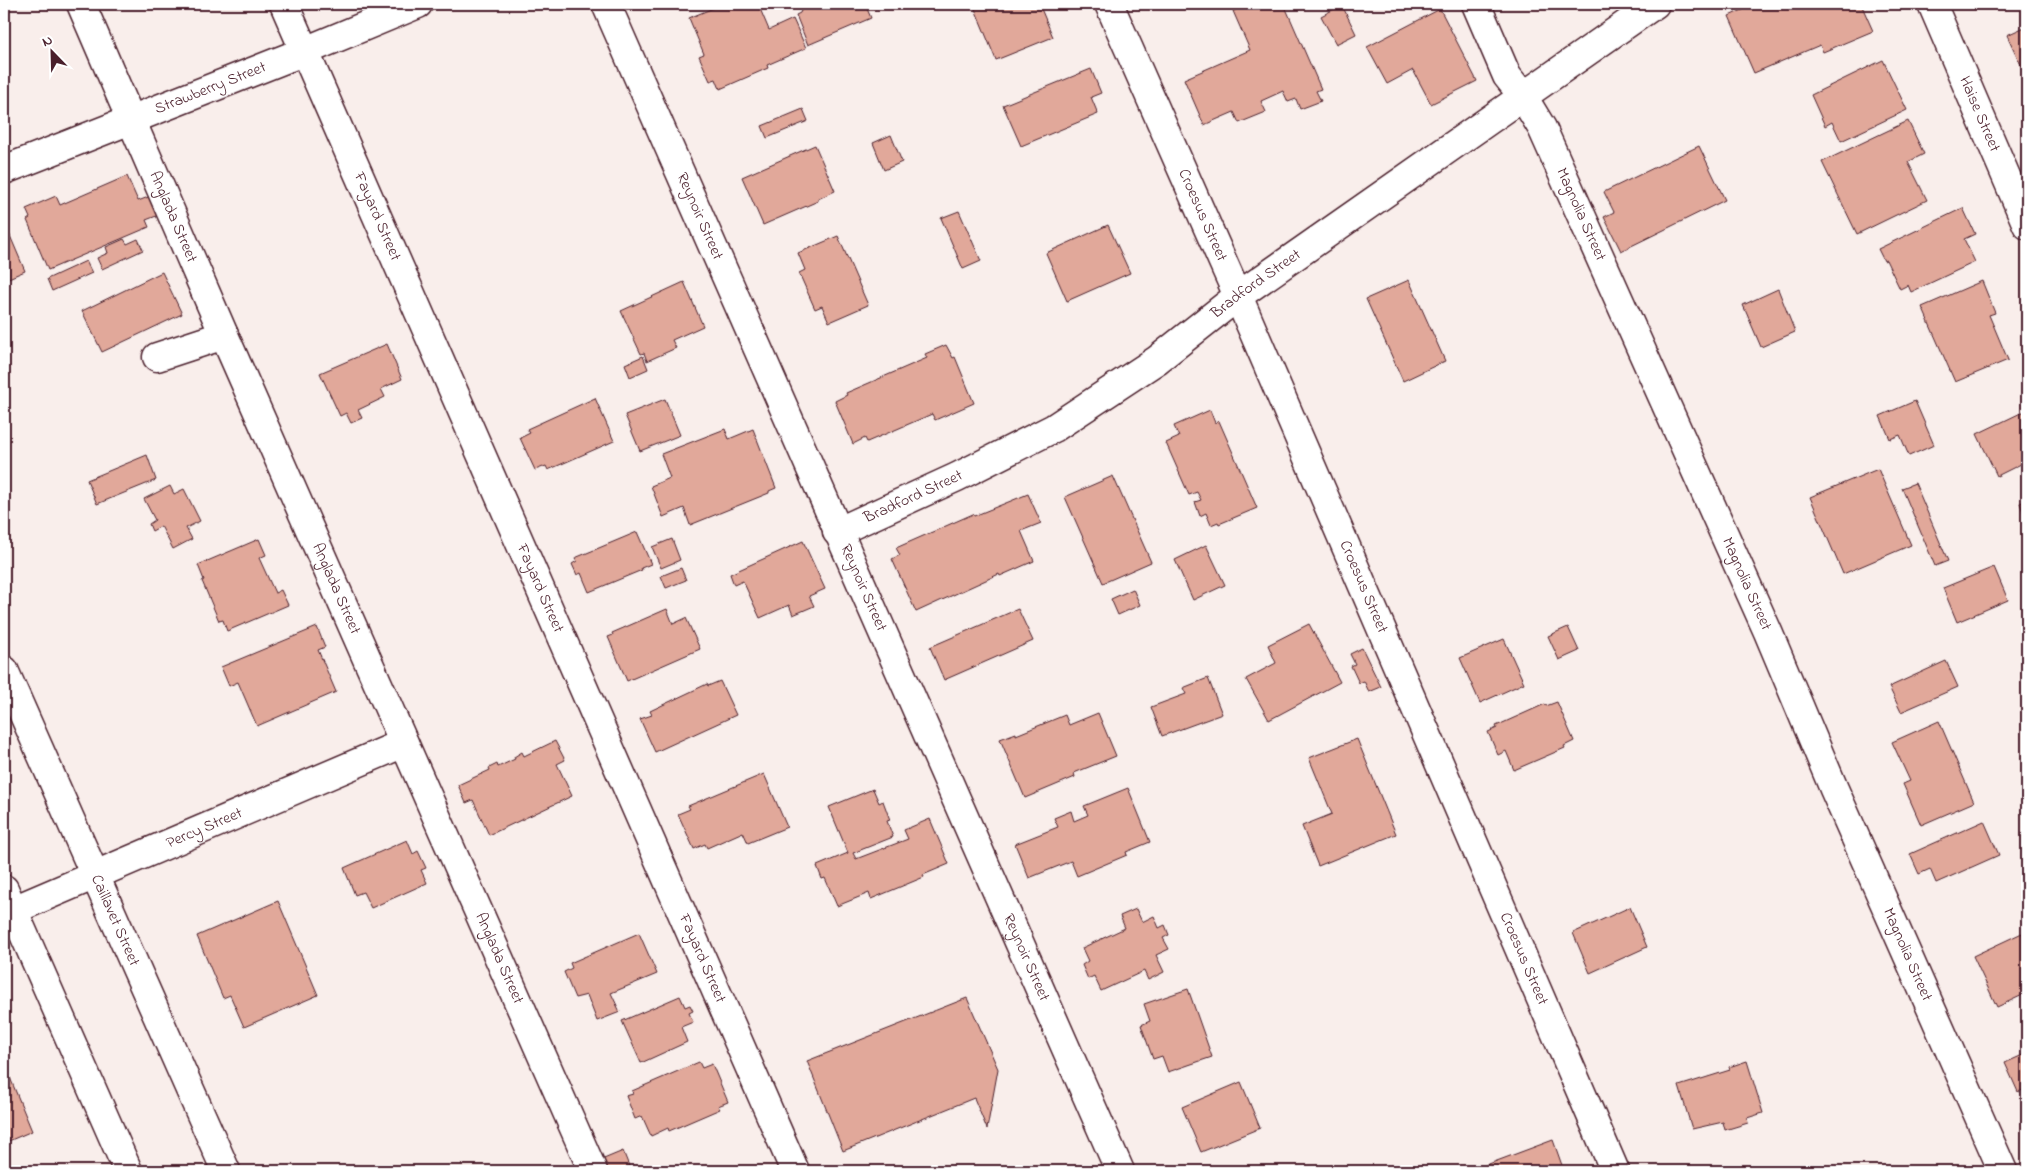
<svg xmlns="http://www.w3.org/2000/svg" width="2031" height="1175" font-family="'Indie Flower',sans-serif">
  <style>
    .building { fill: #e1a89a; stroke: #4a1f2b }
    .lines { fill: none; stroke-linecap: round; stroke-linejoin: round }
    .street-casing { stroke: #4a1f2b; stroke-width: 31 }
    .secondary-casing { stroke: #4a1f2b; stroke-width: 31 }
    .street { stroke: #fff; stroke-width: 28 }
    .secondary { stroke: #fff; stroke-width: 28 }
    .labels { text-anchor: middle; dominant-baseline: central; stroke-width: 5; stroke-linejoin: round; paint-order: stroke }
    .street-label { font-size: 16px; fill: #4a1f2b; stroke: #fff }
  </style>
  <rect width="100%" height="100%" fill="#f9eeeb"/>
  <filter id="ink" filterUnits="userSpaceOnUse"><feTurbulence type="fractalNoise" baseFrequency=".02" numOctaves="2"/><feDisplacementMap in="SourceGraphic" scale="10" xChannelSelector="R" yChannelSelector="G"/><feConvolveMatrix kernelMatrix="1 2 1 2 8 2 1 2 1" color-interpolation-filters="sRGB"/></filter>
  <g filter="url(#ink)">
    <path class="building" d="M723,4h35l11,26 24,-11 13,29 -39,17 1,3 -48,21 -4,-10 -6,2 -11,-25 5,-2 -15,-36z
      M804,4h61l6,14 -63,27 -12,-30 4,-2z
      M973,4h66l14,33 -57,23z
      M1249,4h35l37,85 -5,2 5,10 -21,8 -4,-10 -8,3 -5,-11 -22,10 5,11 -27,11 -5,-11 -30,13 -20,-46 66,-29 -17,-39z
      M1756,4h105l12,27 -50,21 -3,-7 -66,28 -25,-57z
      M1342,5l14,29 -20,10 -15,-28z
      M1440,9l37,72 -46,23 -18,-34 -26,14 -20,-37z
      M2027,26v52l-20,-43z
      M1883,60l24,50 -66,31 -9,-19 -7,4 -14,-31z
      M1091,69l10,24 -10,4 7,17 -77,32 -18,-41z
      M803,109l5,12 -41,17 -5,-12z
      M1908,121l16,33 -16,8 19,38 -70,34 -35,-72z
      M891,135l11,27 -18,8 -11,-27z
      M815,145l20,46 -17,8v2l-55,24 -21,-48z
      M1699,146l26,54 -104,51 -17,-34 10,-5 -10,-20z
      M127,176l11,25 13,-5 8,19 -13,5 3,7 -101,43 -21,-50 3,-2 -4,-9 30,-13 4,9z
      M1963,208l12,26 -11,5 11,23 -64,30 -3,-7 -8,4 -14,-29 -2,1 -6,-12z
      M959,211l22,50 -18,8 -22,-51z
      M1108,225l22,48 -63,28 -21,-48z
      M8,231l17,40 -21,9v-47z
      M838,236l30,69 -39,17 -7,-16 -7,3 -16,-36 6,-3 -7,-17z
      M124,239l3,5 11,-5 5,11 -41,19 -5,-11 11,-5 -2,-6z
      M86,261l6,12 -40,18 -5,-12z
      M162,272l20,42 -80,38 -20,-41z
      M1409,280l36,81 -42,20 -37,-82z
      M1982,281l13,32 -6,2 19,45 -53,22 -33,-75z
      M684,282l19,44 -31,14 4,8 -29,13 -3,-8 -3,1 -20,-43z
      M1778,289l17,43 -34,15 -18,-42z
      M387,344l15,35 -21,10 4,8 -27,13 4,8 -11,5 -5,-10 -6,3 -20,-43z
      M946,345l7,13 2,-1 19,46 -39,17 -3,-6 -65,28 -2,-4 -12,6 -18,-43 12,-6 -1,-2 81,-35 -2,-4z
      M643,356l5,13 -18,8 -5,-13z
      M595,398l19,43 -66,29 -2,-4 -11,4 -15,-32 10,-5 -3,-4z
      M665,399l15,36 -40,16 -15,-36z
      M1915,401l19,44 -25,11 -9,-21 -10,4 -10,-23z
      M1210,410l5,13 4,-2 38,87 -38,16 -1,-2 -7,3 -5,-12 -6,3 -5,-14 6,-2 -4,-8 -8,3 -23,-52 13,-6 -5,-11z
      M2027,410v51l-30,15 -20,-42z
      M725,429l4,10 24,-10 23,59 -7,3v2l-79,32 -6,-17 -21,9 -12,-31 19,-8 -9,-24z
      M147,455l9,25 -59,24 -10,-24z
      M1878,469l33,76 -68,29 -33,-77z
      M1113,476l38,86 -48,21 -38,-86z
      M1915,483l33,78 -13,5 -33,-78z
      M170,486l4,8 10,-5 16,32 -14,7 6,11 -19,10 -12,-23 -9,5 -3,-7 6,-4 -11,-21z
      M1028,494l13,29 -20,8 13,30 -34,15 -1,-2 -83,38 -24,-53 8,-4 -4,-7 77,-34 1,2z
      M2027,500v24l-7,-21z
      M637,532l14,32 -10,4 1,2 -53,22 -8,-19 -4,2 -5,-11 5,-3 -2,-3z
      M259,539l7,16 -7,3 16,35 6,-3 7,15 -61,26 -4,-11 -4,1 -17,-40 2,-1 -6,-15z
      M672,539l8,21 -19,8 -9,-21z
      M803,541l22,48 -16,7 5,10 -21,9 -4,-10 -29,13 -17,-37 -9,4 -4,-11z
      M1206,545l19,40 -32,15 -18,-40z
      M1994,567l14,33 -51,22 -14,-34z
      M681,568l5,12 -20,8 -5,-12z
      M1133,589l7,16 -22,10 -7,-16z
      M667,609l6,15 13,-6 14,31 -73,32 -19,-44 5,-2 -1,-2z
      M1018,609l15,32 -89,39 -14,-33z
      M1309,624l31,58 -71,38 -23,-41 30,-16 -8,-18z
      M317,627l8,20 -7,3 18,42 -79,34 -19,-44 -9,4 -8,-19z
      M1568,627l11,24 -20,9 -11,-24z
      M1504,639l20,44 -44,20 -20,-45z
      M1362,648l19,39 -12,5 -5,-11 -5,2 -8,-17 4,-2 -5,-10z
      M1946,661l12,26 -57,25 -12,-25z
      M1208,678l14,36 -60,22 -11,-29 35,-13 -3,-6z
      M720,681l16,34 -81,37 -15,-33 12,-4 -2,-4 57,-27 1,2z
      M1557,702l17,39 -10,5 1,2 -51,22 -8,-19 -8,4 -10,-23 9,-4 -1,-2 49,-22 1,2z
      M1098,713l18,43 -42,17 1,4 -50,21 -25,-59 16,-6v2l49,-20 4,10z
      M1939,721l35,81 -53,23 -18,-41 7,-3 -18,-39z
      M1357,739l39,95 -78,32 -16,-40 30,-12 -23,-56z
      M555,741l10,19 -8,4 15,32 -83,39 -16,-35 -7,3 -8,-18 32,-15 -1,-2 8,-4 1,3 17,-8 -1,-2 8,-5 2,4z
      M764,774l23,53 -39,16 -5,-11 -36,16 -2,-4 -11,5 -16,-35 12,-5 -2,-3z
      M1128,788l22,54 -24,10 1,3 -50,21 -6,-15 -42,17 -14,-34 43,-17 -4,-9 17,-7 3,10 14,-6 -4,-9z
      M873,789l6,14 4,-2 7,19 -3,1 6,16 -40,16 3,6 52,-20 -4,-9 26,-11 19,45 -26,11 1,2 -53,22 -2,-6 -32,13 -12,-28 -3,1 -5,-13 31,-13 -19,-46z
      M1984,821l15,34 -63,28 -6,-14 -11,5 -9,-20z
      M407,840l6,14 5,-3 8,17 -5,2 6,13 -56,25 -8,-16 -8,3 -11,-27z
      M278,901l40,94 -74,32 -14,-32 -7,3 -26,-62z
      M1630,907l17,40 -57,26 -17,-40z
      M1136,909l6,13 12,-6 5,12 6,-3 4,10 -6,3 6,11 -13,6 8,17 -16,8 -4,-9 -43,20 -7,-15 -6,3 -6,-14 6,-4 -6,-13 43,-20 -5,-12z
      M639,933l18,41 -46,19 9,19 -23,9 -10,-26 -12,3 -11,-26 8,-4 -2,-5z
      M2022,933l5,12v48l-30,14 -24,-51z
      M1188,989l24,68 -44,15 -6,-16 -9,3 -12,-34 9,-4 -6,-17z
      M680,996l5,11 5,-2 3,6 -4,2 4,9 -12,5 6,15 -46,21 -19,-42z
      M967,998l31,71 -11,60 -13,-31 -131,53 -36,-90z
      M2027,1053v40l-2,-4 -7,3 -13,-29z
      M1747,1061l16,52 -16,5 1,5 -23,7 -2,-8 -31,7 -13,-43 51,-16 -1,-3z
      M699,1062l3,6 10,-4 16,38 -10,4 2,3 -51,22 -1,-3 -17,8 -9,-20 -7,3 -9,-23 7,-2 -1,-3z
      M4,1063l28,68 -28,12z
      M1241,1082l19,46 -59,24 -19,-45z
      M1553,1140l11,31h-94z
      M623,1151l8,20h-28l-4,-10z"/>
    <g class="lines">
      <g class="street-casing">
        <g id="street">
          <path id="s1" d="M81,4l143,331 369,836"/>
          <path id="s2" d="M284,4l511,1167"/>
          <path id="s3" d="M606,4l514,1167"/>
          <path id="s4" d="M1109,4l129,292 377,875"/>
          <path id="s5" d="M1476,4l31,72 15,19 20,33 226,504 66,157 169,382"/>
          <path id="s6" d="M1932,4l95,221"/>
          <path id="s7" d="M4,170l301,-119 113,-47"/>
          <path d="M157,357l67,-22"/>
          <path id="s8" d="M837,532l120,-55 97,-49 103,-68 81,-64 417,-292"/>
          <path id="s9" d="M4,914l400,-171"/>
        </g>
      </g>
      <g class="secondary-casing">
        <g id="secondary">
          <path id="s10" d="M4,670l222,501"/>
          <path d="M4,889l124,282"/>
        </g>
      </g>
      <use href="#street" class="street"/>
      <use href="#secondary" class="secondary"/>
    </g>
  </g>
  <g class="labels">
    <g class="street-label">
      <text stroke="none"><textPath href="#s7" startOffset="222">Strawberry Street</textPath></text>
      <text stroke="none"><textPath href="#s6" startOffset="120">Haise Street</textPath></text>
      <text stroke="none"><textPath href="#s5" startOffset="236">Magnolia Street</textPath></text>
      <text stroke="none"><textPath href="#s4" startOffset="231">Croesus Street</textPath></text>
      <text stroke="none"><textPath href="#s2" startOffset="232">Fayard Street</textPath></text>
      <text stroke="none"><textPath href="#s1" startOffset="232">Anglada Street</textPath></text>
      <text stroke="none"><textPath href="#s3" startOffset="232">Reynoir Street</textPath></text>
      <text stroke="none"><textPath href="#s8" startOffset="489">Bradford Street</textPath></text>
      <text stroke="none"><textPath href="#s8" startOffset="84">Bradford Street</textPath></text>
      <text stroke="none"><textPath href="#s5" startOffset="641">Magnolia Street</textPath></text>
      <text stroke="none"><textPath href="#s2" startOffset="638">Fayard Street</textPath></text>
      <text stroke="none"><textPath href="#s4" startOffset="636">Croesus Street</textPath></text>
      <text stroke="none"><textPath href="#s1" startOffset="638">Anglada Street</textPath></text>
      <text stroke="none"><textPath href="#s3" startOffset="638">Reynoir Street</textPath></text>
      <text stroke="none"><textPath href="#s9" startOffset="218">Percy Street</textPath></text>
      <text stroke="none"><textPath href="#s10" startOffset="274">Caillavet Street</textPath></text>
      <text stroke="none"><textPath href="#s5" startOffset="1045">Magnolia Street</textPath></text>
      <text stroke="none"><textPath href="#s3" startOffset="1042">Reynoir Street</textPath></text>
      <text stroke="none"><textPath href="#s1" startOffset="1042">Anglada Street</textPath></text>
      <text stroke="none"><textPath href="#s2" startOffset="1042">Fayard Street</textPath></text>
      <text stroke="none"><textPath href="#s4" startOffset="1041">Croesus Street</textPath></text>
    </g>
  </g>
  <rect width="2031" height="1175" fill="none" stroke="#fff" stroke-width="20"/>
  <rect x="10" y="10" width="2011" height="1155" fill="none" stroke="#4a1f2b" stroke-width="2" filter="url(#ink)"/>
  <g transform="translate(52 52) rotate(337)" stroke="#ffffff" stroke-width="4" paint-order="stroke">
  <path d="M0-4L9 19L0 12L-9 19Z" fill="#4a1f2b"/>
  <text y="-8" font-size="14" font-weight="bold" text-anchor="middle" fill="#4a1f2b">N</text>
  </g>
</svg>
